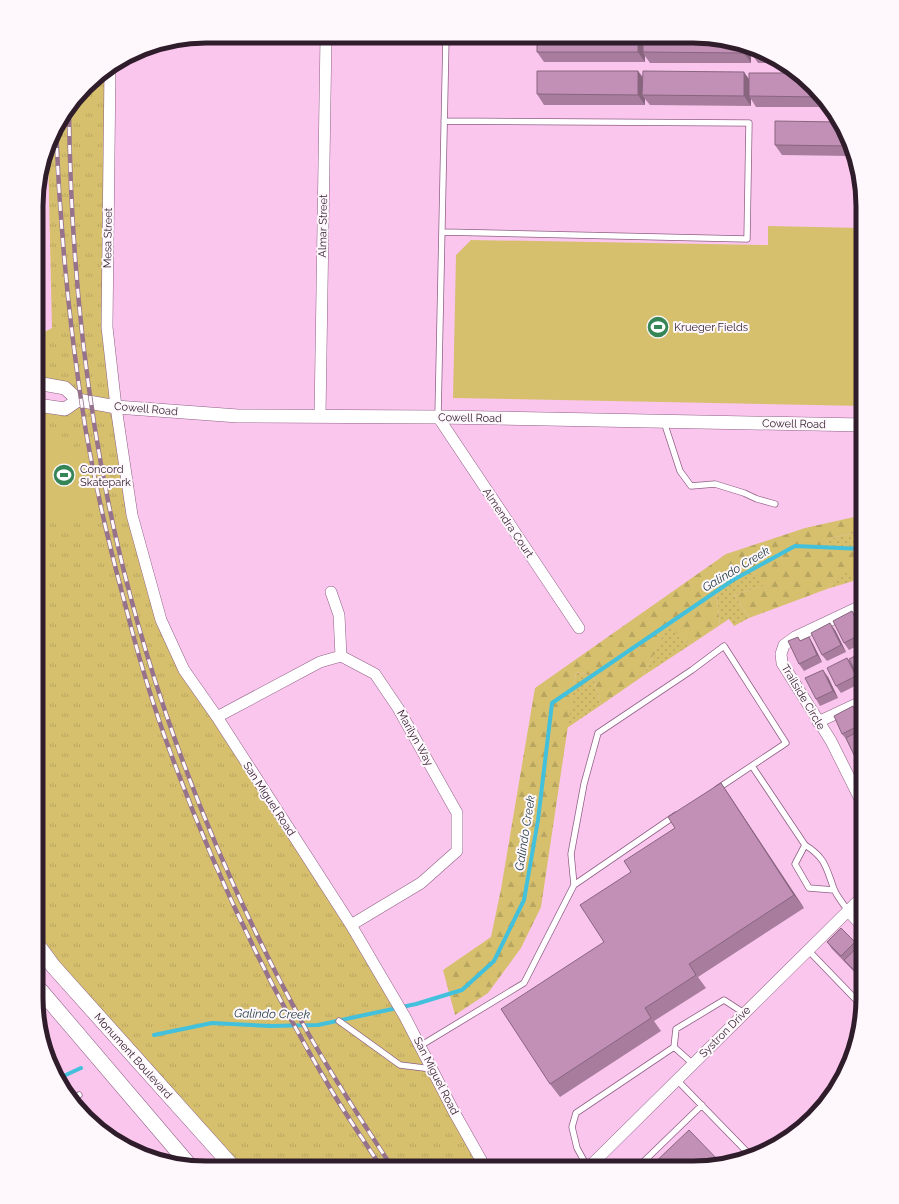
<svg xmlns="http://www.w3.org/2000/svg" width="899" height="1204" font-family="Raleway,sans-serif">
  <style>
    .grass { fill: url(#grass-dots) }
    .forest { fill: url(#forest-firs) }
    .park { fill: url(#park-tufts) }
    .garden { fill: #d6c06e }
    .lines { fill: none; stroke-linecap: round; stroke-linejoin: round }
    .stream { stroke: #43c1dc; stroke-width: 4 }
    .service-casing { stroke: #8f6085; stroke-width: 7 }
    .minor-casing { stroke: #8f6085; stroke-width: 12 }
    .tertiary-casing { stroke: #8f6085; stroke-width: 14 }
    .secondary-casing { stroke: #8f6085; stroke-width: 16 }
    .service { stroke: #fff; stroke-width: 5.5 }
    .minor { stroke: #fff; stroke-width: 11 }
    .tertiary { stroke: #fff; stroke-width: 13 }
    .secondary { stroke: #fff; stroke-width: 15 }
    .rail-casing { stroke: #96728d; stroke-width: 4.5 }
    .rail { stroke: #fef8fc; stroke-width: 3; stroke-dasharray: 9; stroke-linecap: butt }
    .wall { fill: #a77c9d }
    .shaded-wall { fill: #88657f }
    .building { fill: #c290b6; stroke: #88657f }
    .labels { text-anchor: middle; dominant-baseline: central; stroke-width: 4; stroke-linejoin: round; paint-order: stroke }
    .street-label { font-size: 11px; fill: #301d2c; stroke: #fef8fc }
    .poi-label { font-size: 11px; fill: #301d2c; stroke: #fef8fc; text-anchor: start }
    .water-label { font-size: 12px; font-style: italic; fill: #243f45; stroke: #fef8fc }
    .rim { fill: none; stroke: #301d2c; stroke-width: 5 }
  </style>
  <defs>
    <pattern id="grass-dots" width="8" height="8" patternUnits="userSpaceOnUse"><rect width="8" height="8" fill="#d6c06e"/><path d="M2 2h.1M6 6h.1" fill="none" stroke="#b8a55f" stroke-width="1.8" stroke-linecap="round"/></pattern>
    <pattern id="forest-firs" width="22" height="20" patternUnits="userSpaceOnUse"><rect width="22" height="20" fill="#d6c06e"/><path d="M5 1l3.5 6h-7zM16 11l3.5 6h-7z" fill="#b8a55f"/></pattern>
    <pattern id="park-tufts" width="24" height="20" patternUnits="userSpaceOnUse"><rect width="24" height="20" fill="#d6c06e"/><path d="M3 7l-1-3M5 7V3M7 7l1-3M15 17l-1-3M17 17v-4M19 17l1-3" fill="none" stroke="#b8a55f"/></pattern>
  </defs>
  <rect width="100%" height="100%" fill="#fbc6ee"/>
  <path class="grass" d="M863,531v18l-42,-2 11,-9z
    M752,570l12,16 -30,9 15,23 -15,8 -5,-7 -9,6 -4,-33z
    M842,570l21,2v6l-36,11z
    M668,624l22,21 -47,31z
    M576,672l17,4 8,29 -34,23z"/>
  <path class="forest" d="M863,515v16l-31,7 -10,9 41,2v23l-21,-1 -15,18 -78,29 -15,-23 29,-9 -11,-16 -36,22 4,33 -30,20 -22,-20 -25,51 -42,29 -8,-29 -17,-4 -35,235 -20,41 -33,45 -33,22 -12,-45 48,-33 10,-48 34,-201 191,-134 79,-26z"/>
  <path class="park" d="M110,68l-3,259 25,188 29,105 23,50 167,255 134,242h-252l-197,-224 1,-538 28,4 13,-9 -41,-17v-47l15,-8 -4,-176 11,-31 35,-43z"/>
  <path class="garden" d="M768,226l95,2v178l-410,-8 3,-143 15,-15 297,5z
    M37,440l42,8 1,-4h5l12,57 -17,18 -37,2c-1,4 -2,6 -6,8z"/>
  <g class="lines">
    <path class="stream" d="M154,1035l58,-12 58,3 48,-1 98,-21 46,-14 32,-29 30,-61 14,-80 14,-117 181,-123 62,-34 68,3
      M57,1079l24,-11"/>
    <g class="service-casing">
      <path id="service" d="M442,232l305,7 2,-116 -305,-2
        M438,416l8,-379
        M664,422l16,49 11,15 24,-2 29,9 13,6 18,5
        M752,766l53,79c21,13 21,23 29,44 3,8 10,15 14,22
        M805,845l-10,19 14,24 25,2
        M574,885l102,-70
        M808,950l55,57
        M339,1021l61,44 32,4
        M420,1046l104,-63 50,-98 -3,-31 13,-70 14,-51 94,-63 32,-24 62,97 -69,46
        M693,1064l-19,-17 2,-18 48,-29 20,13
        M677,1080l73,75
        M71,1100l8,-5
        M588,1168l-11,-20 -5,-21 4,-14 98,-66
        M637,1168l65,-63"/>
    </g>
    <g class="minor-casing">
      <path id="minor" d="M110,68l-3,259 9,80 16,108 29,105 23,50 33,47 134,208 54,92 49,95 31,55
        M320,416l6,-380
        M438,417l141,211
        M331,592l8,23 2,41
        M217,717l103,-55 21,-6 34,18 23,34 59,105v38l-36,32 -70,42
        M818,722l45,-21
        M863,805l-32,-64 -49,-78 -1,-9 3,-9 11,-8 68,-32
        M848,911l15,16
        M588,1168l275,-272"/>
    </g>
    <g class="tertiary-casing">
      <path id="tertiary" d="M37,383l28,5 13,12 38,7 122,9 200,1 425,8
        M37,405l28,4 13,-9"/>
    </g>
    <g class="secondary-casing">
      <path id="secondary" d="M36,943l17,23 180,201
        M36,985l155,182"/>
    </g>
    <use href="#service" class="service"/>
    <use href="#minor" class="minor"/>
    <use href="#tertiary" class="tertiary"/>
    <use href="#secondary" class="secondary"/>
    <g class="rail-casing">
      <path id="rail" d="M69,109c1,107 9,214 26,320 33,210 110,419 213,604 26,46 55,90 84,134
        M56,130c4,101 14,203 30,302 10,57 23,113 38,168 13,52 28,103 47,154 43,117 97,231 162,339 15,25 32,49 48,74"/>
    </g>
    <use href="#rail" class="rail"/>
  </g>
  <path class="wall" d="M716,37l67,26h-25l-7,-10v10h-101l-5,-7v6h-101l-7,-10z
    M638,71l5,6 106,3 72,14 9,13h-74l-5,-8v7l-101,-1 -5,-6v6h-101l-7,-11z
    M845,130l6,26 -69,-1 -7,-10z
    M857,618l6,13v12l-14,7 -5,-7z
    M835,630l11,22 -19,9 -5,-6z
    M809,637l4,7 9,18 -18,9 -5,-7 2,-23z
    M863,652v31l-5,-6z
    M847,658l5,7 9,18 -20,10 -5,-7z
    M828,677l10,21 -18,8 -4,-7z
    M853,706l5,7 5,9v55l-7,-18 -10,-20 -4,-5z
    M721,783l83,125 -106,69 8,11 -52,33 7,10 -101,66 -10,-13 81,-212z
    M827,942h28l3,4 5,2v33l-31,-32z"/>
  <path class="shaded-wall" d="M638,37h6l-1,15 2,4v6l-7,-10z
    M744,48l5,2 2,3v10l-7,-10z
    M638,71l7,11 -3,13 3,4v6l-7,-10z
    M744,72l7,10 -2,14 2,3v7l-7,-10z
    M852,611l5,7 6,13v3z
    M830,623l5,7 11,22 -5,-7z
    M809,637l4,7 9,18 -5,-7z
    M847,658l5,7 9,18 -5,-7z
    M823,670l5,7 10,21 -5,-7z
    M853,706l5,7 5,9v3z
    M721,783l9,13 74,112 -10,-13z"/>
  <path class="building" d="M537,37h101v15h-101z
    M643,37h73l28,11v5l-101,-1z
    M537,71h101v24l-101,-1z
    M643,71l101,1v24l-102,-1z
    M749,73h48l24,21 2,3 -74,-1z
    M775,121l64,1 6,8 4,16 -74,-1z
    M852,611l11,22 -19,10 -11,-22z
    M863,611v15l-6,-12z
    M830,623l11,22 -19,10 -11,-22z
    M798,637l2,4 9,-4 8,18 -18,9 -11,-23z
    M863,652v23l-5,2 -9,-18z
    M847,658l9,18 -20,10 -9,-18z
    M823,670l10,21 -17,8 -11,-21z
    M853,706l9,18 -20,10 -8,-18z
    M863,729v24l-8,4 -9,-19z
    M863,756v21l-9,-17z
    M721,783l73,112 -105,69 7,11 -51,33 6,10 -101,66 -49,-75 103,-67 -24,-37 51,-33 -7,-11 51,-33 -7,-11z
    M841,928l14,14 -14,14 -14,-14z
    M860,945l3,3v22l-5,4 -14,-14z
    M689,1130l31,32 -26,6h-45z"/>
  <defs>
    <g id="stadium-disc" transform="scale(1.15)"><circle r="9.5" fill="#358556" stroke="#fef8fc"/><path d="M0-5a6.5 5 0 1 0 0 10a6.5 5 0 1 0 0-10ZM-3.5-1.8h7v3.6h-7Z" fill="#fff"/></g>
  </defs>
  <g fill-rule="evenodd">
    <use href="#stadium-disc" x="658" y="327"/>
    <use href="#stadium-disc" x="64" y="475"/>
  </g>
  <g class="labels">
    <g class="street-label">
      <text transform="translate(323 226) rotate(-89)">Almar Street</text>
      <text transform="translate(108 238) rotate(-89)">Mesa Street</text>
      <text transform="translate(146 409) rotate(5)">Cowell Road</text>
      <text transform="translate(470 418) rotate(1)">Cowell Road</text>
      <text transform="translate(794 424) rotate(1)">Cowell Road</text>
      <text transform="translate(508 523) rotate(56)">Almendra Court</text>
      <text transform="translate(803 697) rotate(59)">Trailside Circle</text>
      <text transform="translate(415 738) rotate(61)">Marilyn Way</text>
      <text transform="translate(269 799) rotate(57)">San Miguel Road</text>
      <text transform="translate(725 1032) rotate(-45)">Systron Drive</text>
      <text transform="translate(133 1056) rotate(48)">Monument Boulevard</text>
      <text transform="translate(436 1076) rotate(63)">San Miguel Road</text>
    </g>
    <g class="poi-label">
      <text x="674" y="327">Krueger Fields</text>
      <text x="80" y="469">Concord<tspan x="80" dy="13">Skatepark</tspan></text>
    </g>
    <g class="water-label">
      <text transform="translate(736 569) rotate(-31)">Galindo Creek</text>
      <text transform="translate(525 833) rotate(-81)">Galindo Creek</text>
      <text transform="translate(272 1014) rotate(1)">Galindo Creek</text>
    </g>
  </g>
  <path d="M0 0H899V1204H0ZM206 43H693A163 163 0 0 1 856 206V998A163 163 0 0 1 693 1161H206A163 163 0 0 1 43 998V206A163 163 0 0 1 206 43Z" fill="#fef8fc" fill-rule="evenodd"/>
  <path class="rim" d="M206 43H693A163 163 0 0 1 856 206V998A163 163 0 0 1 693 1161H206A163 163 0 0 1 43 998V206A163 163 0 0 1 206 43Z"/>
</svg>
